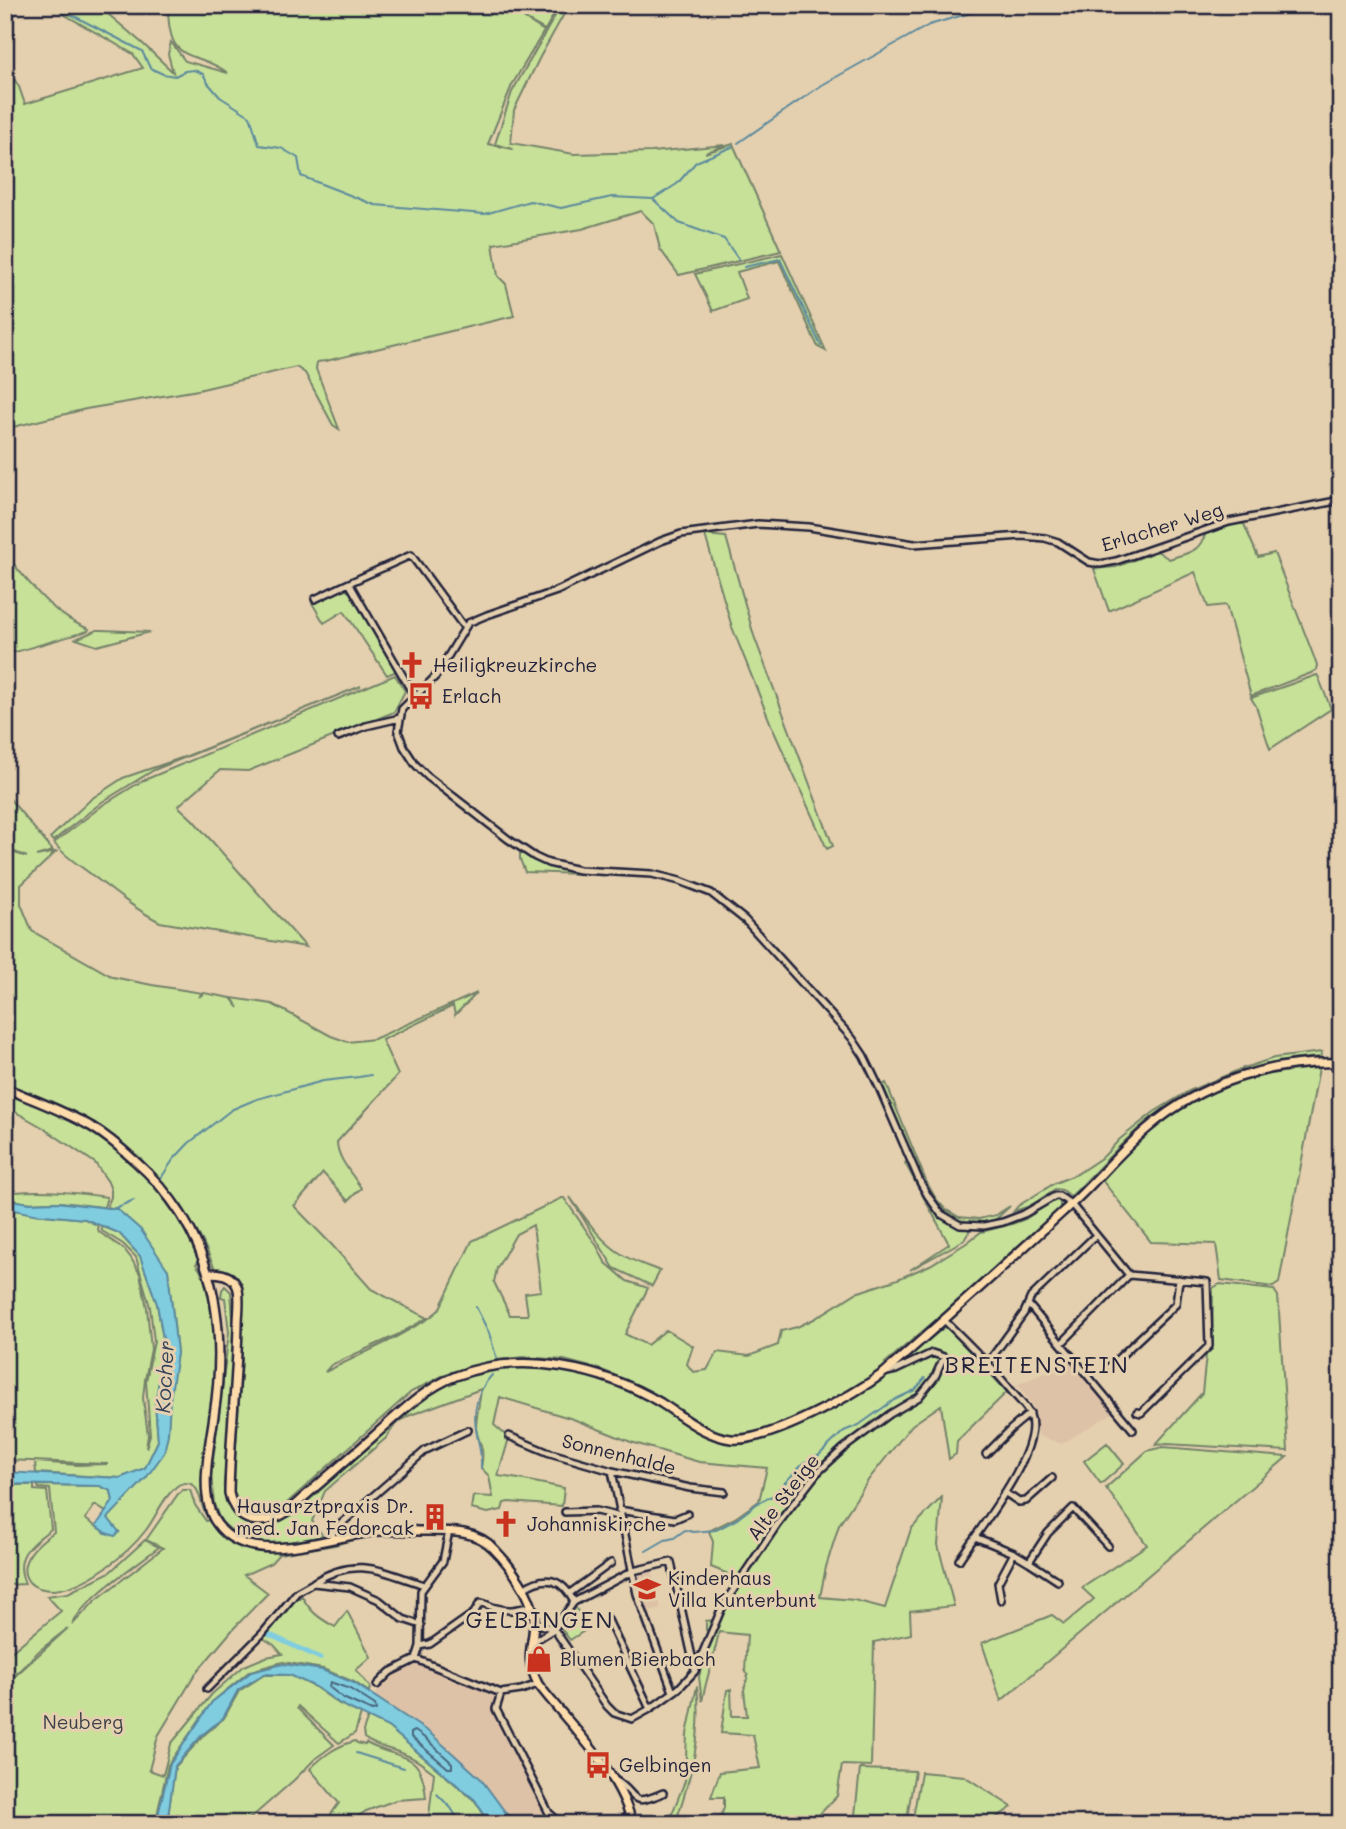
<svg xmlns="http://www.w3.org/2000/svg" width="1346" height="1829" viewBox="0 0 1346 1829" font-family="Mali,sans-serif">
<rect width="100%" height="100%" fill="#e4d0ae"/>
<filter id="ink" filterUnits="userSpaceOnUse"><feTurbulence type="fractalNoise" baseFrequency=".0143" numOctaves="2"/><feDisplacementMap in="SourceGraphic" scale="14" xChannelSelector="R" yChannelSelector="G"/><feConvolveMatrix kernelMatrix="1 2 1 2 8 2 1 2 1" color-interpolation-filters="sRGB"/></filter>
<g filter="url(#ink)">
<path fill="#dec2a7" d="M1070 1362 1114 1412 1062 1444 1039 1436 1031 1404 1018 1384Z
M652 1571 661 1609 646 1613 635 1576 637 1574Z
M414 1662 497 1696 494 1712 546 1810 557 1824H530L527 1821 522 1824H514L480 1778 431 1733 375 1696 383 1682Z"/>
<path fill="#c7e198" stroke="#74826a" stroke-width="2" fill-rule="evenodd" d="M168 5H559L545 30 520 16 544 31 512 85 488 144 513 149 495 144 512 92 560 7 561 5H569L540 57 514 110 511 143 574 154 652 152 725 145 705 153 733 144 781 251 679 275 660 249 654 224 641 211 582 229 493 244 498 276 506 284 514 316 326 361 317 362 316 369 339 429 333 425 305 373 296 367 198 390 86 409 5 429V64L19 87 25 104 143 68 133 54 62 13 101 8 142 43 173 72 168 54 171 42 185 61 228 73C192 47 168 68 168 5Z
M782 254 826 351 818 347 779 261 737 272 747 299 713 311 695 274Z
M1236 523 1244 524 1258 557 1274 553 1317 665 1316 670 1311 673 1251 696 1226 605 1208 607 1195 572 1109 611 1094 569 1116 567 1157 551 1169 559C1188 552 1198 554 1206 533Z
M705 535 726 537 754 636 833 846 827 849 772 727 732 627Z
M5 554C31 584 50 614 89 629L88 631 5 655Z
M343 589 350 592 397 671 387 675 344 611 324 623 312 603Z
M97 630H101L150 632 97 646 76 639Z
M395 675 405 691 394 712 248 771 220 770 178 806 193 820 306 947 160 922C135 909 114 892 92 875 79 865 64 856 54 843L103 805 142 781Z
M1317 675 1318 676 1331 709 1270 749 1256 706 1251 698Z
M361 686 154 770 102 802 53 841 50 838 91 799 123 778 187 756Z
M5 791 9 798 53 851 36 856 56 852 21 885V904L32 931 113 977 152 985 202 993 199 997 204 993 231 998 239 1008 232 998 272 1004 331 1036 348 1042 374 1039 477 993 455 1015 453 1006 382 1040 398 1075 337 1142C337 1158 353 1175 361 1188L348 1201 323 1173 294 1206 332 1245 371 1289 427 1318 397 1335 331 1365 325 1372 389 1341 428 1319 439 1310 472 1241 562 1198H564L597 1246 605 1262 627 1281 648 1288 625 1334 647 1345 666 1330 693 1346 687 1364 693 1372 707 1370 717 1352 749 1356 778 1345 781 1331 797 1327 814 1319 856 1293 898 1279 930 1265 965 1244 981 1232 1012 1224 1025 1219 1054 1201 1058 1200 1060 1203V1208L943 1314 885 1363 895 1367 946 1326 1007 1392 957 1441 956 1454 949 1459 941 1405 912 1425 869 1479 839 1525 826 1567 820 1597 854 1600 885 1608 911 1529 942 1497 938 1545 954 1606 910 1611 911 1634 874 1642 871 1766 842 1765 837 1796 814 1820 813 1824H718L724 1808V1797H711L720 1772 760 1768 753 1735 721 1733 727 1690 731 1689 732 1716H747L744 1690 748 1675 745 1671 747 1635 719 1632C714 1656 707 1677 702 1701L699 1677 701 1668 714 1631 706 1630V1621L715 1620 717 1606 723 1605 774 1527 738 1578 711 1567 713 1542 709 1531 735 1518 759 1501 767 1468 699 1462 631 1442 573 1419 500 1397 494 1425 509 1438 498 1476 519 1479 564 1488 562 1506 509 1502 504 1503 502 1510 488 1513 471 1509 473 1496 493 1497 489 1476 481 1468C482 1461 484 1453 481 1445 479 1439 477 1436 476 1429 476 1415 480 1402 481 1389L408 1416 395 1425 386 1438 325 1491 312 1521 323 1536 280 1544 262 1543 247 1540 234 1533 222 1522 218 1515 214 1504 211 1477 229 1332 225 1298 221 1297 222 1290 225 1286 231 1292 235 1343 227 1467C225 1474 223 1481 224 1488 226 1518 254 1534 281 1521 300 1511 326 1484 343 1470 359 1455 375 1441 391 1427 401 1417 411 1406 422 1398 482 1356 568 1359 632 1392L636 1385 602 1370 564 1360 523 1357 497 1360 448 1373 411 1392 278 1511C274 1512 267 1516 262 1516 243 1517 236 1502 233 1487L242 1360 241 1283 225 1271 215 1269 203 1242 182 1206 142 1160 123 1144 77 1115 5 1082V850L27 857 5 848ZM533 1225 541 1291 525 1293 528 1315H510L494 1282 497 1268 516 1234Z
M520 854H524L549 866 561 870 577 871 580 874 525 872 520 859Z
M1322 1052 1320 1057C1257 1061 1197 1081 1147 1121 1120 1143 1096 1172 1071 1196L1062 1190 1055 1189 1030 1206 1014 1211 1018 1206 1055 1183 1077 1174 1104 1156 1120 1139 1154 1112 1189 1091 1241 1069 1274 1058Z
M1319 1068 1279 1283 1273 1287 1221 1280 1216 1244 1151 1242 1102 1180C1120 1159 1138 1140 1159 1122 1203 1085 1263 1072 1319 1068Z
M886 1083 926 1181 936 1199 945 1209 959 1217 979 1219 996 1215 1010 1206 994 1221 975 1223 959 1220 943 1210 933 1199 914 1162 883 1085Z
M5 1091C27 1100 49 1109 70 1120 128 1151 174 1199 199 1261L196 1264C208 1280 211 1301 213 1320 215 1342 217 1364 215 1386 211 1431 192 1476 211 1520 199 1512 203 1490 191 1484 187 1482 180 1483 177 1486 163 1497 156 1517 146 1530 127 1555 86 1587 54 1590 45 1590 35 1589 29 1582 14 1563 39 1542 54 1532L50 1489 39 1488 37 1485 100 1486 111 1491 113 1501 106 1512 95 1505 85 1519 106 1533 119 1532 107 1518 146 1478 168 1434 169 1400 177 1353 168 1270 117 1209 107 1207 111 1197V1190L108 1182 95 1163 42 1127 5 1106Z
M908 1161C923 1191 932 1221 969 1228V1232L964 1240 910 1270 949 1244 905 1163Z
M5 1181 16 1192C46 1189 77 1193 107 1197L104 1207C89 1206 74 1203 59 1202 40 1201 19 1208 5 1193Z
M570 1197C586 1219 600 1241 623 1255 634 1262 648 1266 660 1271L652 1286 614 1268Z
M5 1208 34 1214 85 1219 97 1225 99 1232 124 1249 131 1258 140 1274 147 1308 151 1349 145 1380 143 1398 148 1435 146 1448 150 1435 146 1381 154 1341 150 1307 136 1257 123 1244 102 1231 101 1226 119 1233 140 1256 157 1304 165 1350 155 1403 158 1441 145 1468 120 1478 36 1473 35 1462 78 1465 108 1464 5 1460Z
M1220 1284 1274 1290 1278 1296 1288 1451 1167 1444 1155 1445 1202 1393 1206 1355 1212 1349 1213 1288Z
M1107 1443 1124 1464 1101 1484 1084 1461Z
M1163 1447 1287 1457 1001 1701 982 1643 1052 1615 1064 1624 1094 1599 1082 1588 1147 1545 1106 1488 1147 1451Z
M5 1485H34V1490L47 1491 51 1529C30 1545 13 1556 25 1584L5 1585Z
M183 1490H190L195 1505 206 1521 208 1520C237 1557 266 1553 307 1546 325 1543 343 1540 361 1537L335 1545 279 1554 271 1563 244 1575 268 1593 234 1628 196 1673 158 1736 149 1770 163 1775 171 1744 212 1694 244 1666 266 1657 282 1654 274 1645 263 1638 287 1607 302 1596C310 1612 319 1618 335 1627L347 1611 371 1657 356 1670 370 1687 369 1692 354 1682 323 1669 283 1662 250 1671 212 1702 168 1765 155 1824H5V1683L13 1678 68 1628 39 1651 12 1678 5 1666V1657L61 1611 47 1596 68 1593 110 1572 145 1540 159 1547C135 1566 83 1599 72 1625L95 1601 163 1548 146 1540 178 1494Z
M575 1607 589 1628 570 1640 560 1627Z
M264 1675H290L315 1687 339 1704 361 1714 355 1733 339 1743 298 1706 297 1708 334 1745 316 1758 294 1780 244 1824H177L178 1813 176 1824H167L175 1767 204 1735 224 1718 239 1691Z
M697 1686C703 1736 691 1777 675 1824H668L685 1781 687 1734Z
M368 1717 388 1727 475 1801 490 1824H434L429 1816 434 1773C425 1766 417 1759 406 1755 392 1749 376 1747 364 1738L363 1731Z
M355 1741 357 1743 365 1745 366 1743C402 1762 422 1748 426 1798L396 1800 366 1811 347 1824H324L339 1803 310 1769C323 1756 336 1746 355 1741Z
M860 1769 915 1771 906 1824H854Z
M921 1772 964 1776 1012 1807 987 1824H912Z"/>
<path fill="#81cde0" stroke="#5b899e" stroke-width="2" d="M5 1193 11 1200 30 1203 56 1202 117 1209 141 1230 168 1270 177 1353 170 1400 168 1434 164 1453 146 1478 108 1518 119 1532 115 1536 106 1533 96 1526 113 1501 111 1491 100 1486 5 1484V1472L120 1478 145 1468 158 1441 155 1403 165 1350 157 1304 140 1256 119 1233 85 1219 34 1214 5 1208Z
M283 1664 322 1670 354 1683 430 1733 480 1778 514 1824H490L475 1800 388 1727 340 1704 316 1687 290 1675 264 1674 238 1690 223 1718 202 1735 175 1766 167 1824H156L170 1764 212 1702 251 1672Z"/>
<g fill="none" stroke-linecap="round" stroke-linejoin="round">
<path stroke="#48667d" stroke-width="2" d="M330 1682 350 1689 375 1705 376 1710 372 1711 343 1698 329 1687Z
M415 1731 426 1739 452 1763V1768H448L411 1737V1733Z"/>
<path stroke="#5b899e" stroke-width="2" d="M65 5 66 7
M72 15 142 51 150 68 163 74 175 76 185 71 194 70 203 74 208 83 220 97 250 116 259 145 281 148 298 158 301 176 375 205 485 214 530 201 561 208 612 197 653 199 677 184 696 162 732 147
M738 143 822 85 929 25 998 5
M654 200 679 223 724 239 739 260
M744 267 780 259 821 346
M161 1178 173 1160 189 1143 231 1110 240 1106 257 1099 323 1081 359 1077 371 1075
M113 1209 134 1200
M476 1307 489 1333 497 1359
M481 1468C482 1453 479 1447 477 1434 472 1412 477 1391 492 1375
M646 1551 665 1540 674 1538 685 1530 693 1532 716 1530 737 1519 758 1503 772 1496 805 1462 818 1456 844 1431 859 1425 894 1400 915 1390 925 1378
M356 1753 404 1768
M437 1794 451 1808 461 1824"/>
<path stroke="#81cde0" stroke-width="5" d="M268 1634 320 1658"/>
<defs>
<path id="minor" d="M315 599 349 583
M415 697 349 583 411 555 464 627
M338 737 366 726 400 718
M1028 1304 1133 1430
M944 1320C968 1343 993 1368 1014 1394 1019 1400 1027 1407 1030 1415 1044 1450 978 1530 959 1560
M1062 1343 1129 1275
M987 1364 1024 1313 1031 1297 1096 1235
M1109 1367 1176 1304 1179 1279
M1137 1412 1141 1413 1209 1346 1207 1282 1129 1275 1071 1204 1059 1196H1055L1024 1214 1003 1222 984 1226 960 1225 941 1214 928 1196 920 1182 878 1085 864 1056 852 1038 745 920 711 893 680 881 652 874 579 870 548 863 535 857 508 839 427 776 415 764 404 747 398 731 402 709 436 676 468 623 487 615 557 591 661 541 681 534 758 524 809 527 914 544 1022 536 1045 538 1058 542 1089 562 1100 564 1116 561 1229 522 1341 500
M509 1436 547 1452 612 1471 690 1488 724 1492
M986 1454 1011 1429 1030 1413
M612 1471 637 1594 673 1692
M1004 1492 1019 1502 1026 1501 1052 1478
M619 1510 675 1519 687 1514
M565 1512 596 1511 621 1517
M975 1537 1014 1553 1029 1562 1048 1533 1073 1508 1108 1546
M331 1539 334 1530 426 1450 468 1430
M1029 1562 1058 1581
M314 1582C357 1556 381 1571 424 1585
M523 1589C545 1574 562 1578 574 1602
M570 1593 611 1563
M1001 1600 998 1583 1014 1553
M607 1618 650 1709
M534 1623 554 1629 607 1706 614 1713 632 1719 650 1709 679 1688 695 1671 721 1610 730 1595 777 1525 817 1473 844 1448 890 1414 919 1397 935 1377 944 1357 932 1353 896 1370 887 1372
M531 1643 554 1629 574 1602 633 1571 671 1562 695 1670
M420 1646 430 1644 474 1613 480 1603C486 1603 490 1607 496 1608 509 1612 520 1609 532 1606
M416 1659 501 1693 521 1690 538 1684
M377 1685 390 1672 416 1659 420 1646 421 1591 443 1561 449 1531
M207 1689 263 1633 297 1592 313 1583 350 1587 379 1600 403 1619 421 1625
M501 1693 496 1709 549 1813 562 1824
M613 1779C640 1793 626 1809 663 1793"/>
<path id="major" d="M5 1088C34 1100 65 1111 92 1127 107 1136 121 1148 134 1160 211 1227 229 1318 214 1415 210 1446 197 1497 217 1524 249 1569 327 1537 372 1532 391 1529 411 1531 430 1531 453 1531 478 1531 494 1549 510 1565 535 1599 534 1622 533 1649 524 1656 538 1684 569 1725 621 1772 632 1824
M209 1273C220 1273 231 1274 237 1286 241 1296 238 1312 238 1324 237 1380 230 1436 229 1493 236 1525 263 1527 287 1512 316 1486 346 1461 375 1435 400 1413 425 1388 456 1376 521 1350 603 1368 661 1403 683 1417 705 1436 731 1439 768 1443 855 1394 885 1372 947 1318 1008 1262 1068 1207 1096 1182 1119 1152 1148 1128 1200 1083 1272 1060 1341 1063"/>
</defs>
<use href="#minor" stroke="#22223b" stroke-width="10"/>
<use href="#major" stroke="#22223b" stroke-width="12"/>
<use href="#minor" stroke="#e4d0ae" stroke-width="5"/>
<use href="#major" stroke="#fddcac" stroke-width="7"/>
</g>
</g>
<defs>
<symbol id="church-bare" viewBox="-9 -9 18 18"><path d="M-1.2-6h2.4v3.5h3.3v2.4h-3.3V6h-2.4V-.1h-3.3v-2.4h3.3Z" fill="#c8321e" stroke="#e4d0ae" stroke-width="2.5" paint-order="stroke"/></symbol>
<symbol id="bus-bare" viewBox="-9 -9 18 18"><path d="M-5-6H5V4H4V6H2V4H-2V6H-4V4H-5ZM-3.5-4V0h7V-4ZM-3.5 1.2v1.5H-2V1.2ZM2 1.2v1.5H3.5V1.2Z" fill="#c8321e" stroke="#e4d0ae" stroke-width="2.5" paint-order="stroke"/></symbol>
<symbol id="building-bare" viewBox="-9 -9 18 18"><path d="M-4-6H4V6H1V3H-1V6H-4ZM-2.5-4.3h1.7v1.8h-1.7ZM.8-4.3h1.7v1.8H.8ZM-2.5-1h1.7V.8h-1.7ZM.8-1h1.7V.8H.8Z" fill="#c8321e" stroke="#e4d0ae" stroke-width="2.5" paint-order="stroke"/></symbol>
<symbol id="school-bare" viewBox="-9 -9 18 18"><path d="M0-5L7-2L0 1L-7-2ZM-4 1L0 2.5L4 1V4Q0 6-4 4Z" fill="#c8321e" stroke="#e4d0ae" stroke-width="2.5" paint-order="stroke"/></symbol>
<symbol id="shop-bare" viewBox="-9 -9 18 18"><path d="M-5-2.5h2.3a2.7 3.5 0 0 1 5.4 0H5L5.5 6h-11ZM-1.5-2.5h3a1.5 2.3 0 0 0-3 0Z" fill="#c8321e" stroke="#e4d0ae" stroke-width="2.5" paint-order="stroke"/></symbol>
</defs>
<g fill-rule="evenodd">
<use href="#church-bare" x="393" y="646" width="38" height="38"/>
<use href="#bus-bare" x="402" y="677" width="38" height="38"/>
<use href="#building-bare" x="416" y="1498" width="38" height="38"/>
<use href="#church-bare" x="487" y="1505" width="38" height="38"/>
<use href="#school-bare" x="628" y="1570" width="38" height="38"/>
<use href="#shop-bare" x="520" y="1640" width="38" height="38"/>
<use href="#bus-bare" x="579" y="1746" width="38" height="38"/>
</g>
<g text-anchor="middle" stroke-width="6" stroke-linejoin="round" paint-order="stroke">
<g font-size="19" fill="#22223b" stroke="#e4d0ae">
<text transform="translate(1162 527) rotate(-17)" y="7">Erlacher Weg</text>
<text transform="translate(619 1454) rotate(14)" y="7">Sonnenhalde</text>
<text transform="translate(783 1497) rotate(-52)" y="7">Alte Steige</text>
</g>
<g font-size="19" fill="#22223b" stroke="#e4d0ae" text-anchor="start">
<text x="433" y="672">Heiligkreuzkirche</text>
<text x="442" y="703">Erlach</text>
<text x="414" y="1513" text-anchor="end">Hausarztpraxis Dr.<tspan x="414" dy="22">med. Jan Fedorcak</tspan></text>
<text x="527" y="1531">Johanniskirche</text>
<text x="668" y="1585">Kinderhaus<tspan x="668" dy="22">Villa Kunterbunt</tspan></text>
<text x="560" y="1666">Blumen Bierbach</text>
<text x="619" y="1772">Gelbingen</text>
</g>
<g font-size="19" fill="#3b3f49" stroke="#e4d0ae">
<text x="83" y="1729">Neuberg</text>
</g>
<g font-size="21" font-style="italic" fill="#35445c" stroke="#e4d0ae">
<text transform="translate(165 1377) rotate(-87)" y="7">Kocher</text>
</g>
<g font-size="23" letter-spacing="2" fill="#22223b" stroke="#e4d0ae">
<text x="1037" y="1373">BREITENSTEIN</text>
<text x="540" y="1628">GELBINGEN</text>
</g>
</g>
<rect width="1346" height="1829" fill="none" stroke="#e4d0ae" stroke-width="28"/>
<rect x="14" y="14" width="1318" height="1801" fill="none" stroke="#22223b" stroke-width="2.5" filter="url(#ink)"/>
</svg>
